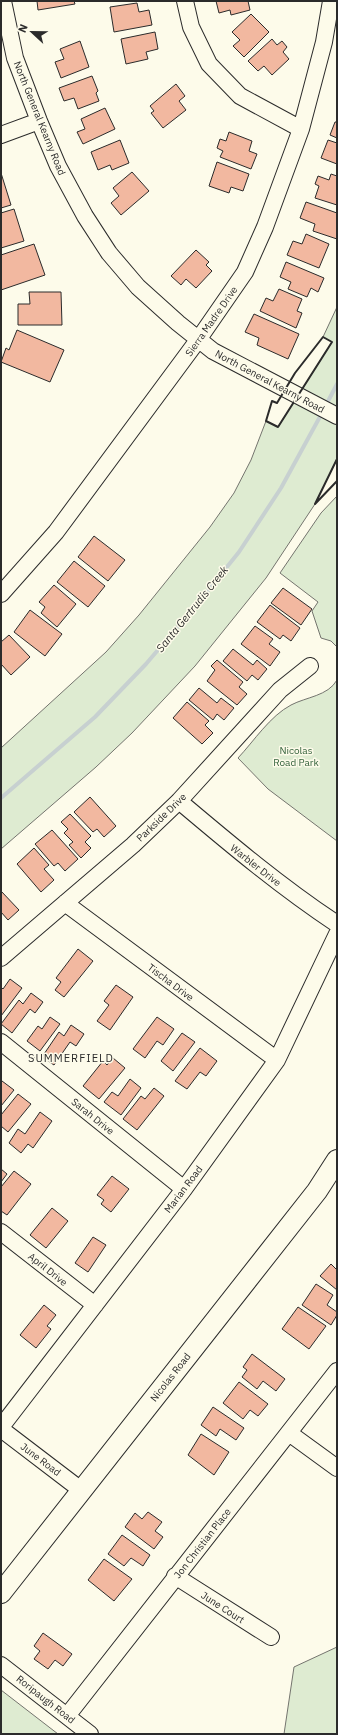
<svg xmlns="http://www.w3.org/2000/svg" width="338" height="1735" viewBox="0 0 338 1735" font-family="'IBM Plex Sans',sans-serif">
<rect width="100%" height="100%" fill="#fdfbea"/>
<path fill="#deebd1" stroke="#74746e" d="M337 307V459L315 504 266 578 195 666 132 733 96 767 1 849V748L106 652 139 615 210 527 234 493 251 460 266 421 278 427 332 342 323 337Z
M337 496V647L331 641 321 638 312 611 318 602 280 573 321 513Z
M337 680V841L268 789 238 758C254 741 270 716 291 705 306 697 328 696 337 680Z
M337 1647V1734H284L294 1667Z
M1 1690 58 1734H1Z"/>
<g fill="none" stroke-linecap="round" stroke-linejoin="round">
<path stroke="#c7d0d0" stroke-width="4" d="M325 407 337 384
M1 798 95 717 146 664 197 604 239 552 281 488 322 413"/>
</g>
<path fill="#f2b8a0" stroke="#2b2b2b" d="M37 1H74L75 4 38 10Z
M216 1H248L250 10 231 15 230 10 219 13Z
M137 3 139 12 149 10 152 25 114 32 110 7Z
M251 14 269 32 244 57 233 46 240 40 232 32Z
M155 32 158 49 146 52 148 59 126 64 121 39Z
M272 39 277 45 282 41 287 47 283 52 289 59 272 75 264 66 258 71 248 61Z
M80 41 89 67 61 78 55 62 64 59 60 49Z
M92 76 98 91 96 93 99 101 78 109 74 98 64 101 59 88Z
M176 84 185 96 179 101 186 110 163 128 151 113 154 111 150 106Z
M105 108 115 129 83 144 77 132 85 129 81 119Z
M335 122H337V138L330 135Z
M229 132 252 141 249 151 257 154 251 169 220 157 223 151 217 148 220 139 226 141Z
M120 140 129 163 112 170 110 165 98 170 91 152Z
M328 140 337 143V164L321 158Z
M217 162 249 174 243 191 231 187 229 193 209 186Z
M132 172 149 191 121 215 111 203 119 196 113 188Z
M1 173 11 205 1 208Z
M331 174 337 176V205L315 198 319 186 315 184 318 176 329 180Z
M306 202 337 213V239L313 231 315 224 300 218Z
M14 209 24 241 1 248V213Z
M306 234 329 244 319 268 287 255 293 241 302 244Z
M34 244 45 275 1 290V255Z
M196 250 209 262 206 265 212 271 196 288 186 279 181 285 171 276Z
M286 262 324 278 318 292 311 288 307 297 288 289 291 282 280 277Z
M279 289 302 299 297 311 302 313 296 328 260 311 266 298 273 301Z
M29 292H61L62 325H18V304H30Z
M254 314 299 334 288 359 257 345 259 338 245 332Z
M17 330 64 350 50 382 1 362 6 348 9 350Z
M94 536 125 560 108 581 78 557Z
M74 561 105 586 88 607 57 582Z
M54 585 76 604 57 627 41 613 45 607 39 602Z
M283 588 312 609 301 625 271 603Z
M270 605 300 628 291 641 283 635 280 639 257 622Z
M30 610 62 634 45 656 14 632Z
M255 626 273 639 269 644 280 652 270 666 241 644Z
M9 635 30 657 11 675 1 664V642Z
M233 649 253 665 257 660 267 669 258 680 252 675 247 681 223 661Z
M217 660 243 682 239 687 247 694 237 705 207 681 215 670 211 666Z
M199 688 217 703 221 698 234 708 224 720 217 714 213 720 189 700Z
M187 702 209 721 205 725 213 733 202 744 173 718Z
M90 797 116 826 104 837 97 829 93 832 74 812Z
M70 814 91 836 85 842 91 848 81 858 69 845 73 842 64 833 68 829 61 822Z
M52 830 78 859 65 871 58 863 54 866 35 844Z
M34 848 49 865 44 869 54 880 41 892 17 864Z
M1 891 19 910 8 920 1 912Z
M78 949 93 961 64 997 55 990 61 982 56 978Z
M10 979 22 988 1 1016V987L3 989Z
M116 985 133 997 110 1030 97 1021 109 1005 104 1001Z
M31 993 43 1002 35 1013 30 1009 12 1033 1 1024 19 1000 23 1004Z
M50 1017 60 1024 40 1051 27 1041 38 1026 42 1029Z
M157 1017 174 1029 163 1045 157 1041 145 1058 133 1049Z
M71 1025 84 1034 76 1046 70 1042 54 1065 42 1057 59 1032 64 1036Z
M182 1033 195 1042 173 1071 161 1061Z
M200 1048 217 1061 206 1076 200 1072 187 1089 175 1081Z
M113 1058 125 1068 99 1099 83 1086 103 1061 107 1065Z
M130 1079 141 1088 121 1115 104 1102 112 1092 118 1096Z
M2 1081 14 1090 1 1106V1082Z
M154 1088 164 1096 137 1130 123 1119 141 1096 145 1099Z
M18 1094 31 1104 8 1132 1 1126V1115Z
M40 1112 52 1121 33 1148 28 1144 21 1153 9 1143 18 1129 25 1134Z
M1 1169 7 1174 1 1182Z
M14 1171 31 1184 7 1215 1 1211V1187Z
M112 1176 129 1189 111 1212 101 1204 104 1200 97 1195Z
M52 1208 68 1221 46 1248 30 1235Z
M93 1237 106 1245 88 1272 75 1263Z
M331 1264 337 1270V1290L320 1276Z
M316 1284 333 1295 327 1305 337 1312V1315L331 1325 302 1305Z
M44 1305 56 1315 47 1326 51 1329 36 1348 20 1335Z
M298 1307 326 1326 309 1349 282 1329Z
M252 1354 285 1379 276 1391 263 1381 257 1389 242 1377 247 1370 243 1367Z
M239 1382 268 1404 258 1416 250 1410 243 1419 223 1403Z
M213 1407 244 1428 236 1440 220 1429 216 1436 201 1425Z
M201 1434 229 1452 214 1475 188 1455Z
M148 1512 162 1522 155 1531 163 1537 154 1549 125 1527 135 1513 142 1519Z
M122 1535 150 1555 143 1566 131 1558 124 1566 108 1554Z
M104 1559 132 1579 114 1601 88 1580Z
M43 1633 72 1654 63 1666 55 1660 48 1669 34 1659 40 1651 34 1646Z"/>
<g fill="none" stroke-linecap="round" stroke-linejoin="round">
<defs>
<path id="minor" d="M3 1 15 58 39 121 58 166 85 216 109 253 138 287 178 323 213 351 337 416
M185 1 191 27 209 64 240 96 301 129
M1 135 39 121
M1 594 56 532 198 340 245 272 265 227 301 129 324 42 331 1
M179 801C230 844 281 887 337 924
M65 903 277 1060
M1 958 133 845 179 801 280 690 310 666
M1 1042 184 1189
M1 1232 95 1305
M1 1427 184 1189 277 1060 337 934
M1 1429 81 1490
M289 1433 337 1468
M175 1576 271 1637
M1 1665 90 1734
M67 1716 337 1371"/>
<path id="major" d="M1 1593 317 1191 337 1160"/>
</defs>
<use href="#minor" stroke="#2b2b2b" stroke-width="18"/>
<use href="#major" stroke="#2b2b2b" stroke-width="22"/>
<use href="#minor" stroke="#fdfbea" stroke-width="16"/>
<use href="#major" stroke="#fdfbea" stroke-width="20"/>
<path stroke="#2b2b2b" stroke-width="2" d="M323 337 332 342 278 427 266 421 272 401 277 403 295 373Z
M337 459 315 504 337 481"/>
</g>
<g text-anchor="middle" stroke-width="3" stroke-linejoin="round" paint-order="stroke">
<g font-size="10" fill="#2b2b2b" stroke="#fdfbea">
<text transform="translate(40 118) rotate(68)" y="4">North General Kearny Road</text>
<text transform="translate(211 321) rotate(-55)" y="4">Sierra Madre Drive</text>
<text transform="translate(270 381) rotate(28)" y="4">North General Kearny Road</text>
<text transform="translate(161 817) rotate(-44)" y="4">Parkside Drive</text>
<text transform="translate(256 865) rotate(38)" y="4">Warbler Drive</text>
<text transform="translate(171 982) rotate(37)" y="4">Tischa Drive</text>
<text transform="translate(93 1116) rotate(39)" y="4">Sarah Drive</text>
<text transform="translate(183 1189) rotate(-53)" y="4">Marian Road</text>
<text transform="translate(48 1269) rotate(38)" y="4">April Drive</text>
<text transform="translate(170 1377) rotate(-52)" y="4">Nicolas Road</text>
<text transform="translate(41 1459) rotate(37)" y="4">June Road</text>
<text transform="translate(202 1543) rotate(-52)" y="4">Jon Christian Place</text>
<text transform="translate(223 1607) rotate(33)" y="4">June Court</text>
<text transform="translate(46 1699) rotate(38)" y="4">Roripaugh Road</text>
</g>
<g font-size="10" fill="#34623c" stroke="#fdfbea">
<text x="296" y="754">Nicolas<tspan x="296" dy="12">Road Park</tspan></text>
</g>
<g font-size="11" font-style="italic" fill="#2b2b2b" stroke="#fdfbea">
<text transform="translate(192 609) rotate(-51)" y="4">Santa Gertrudis Creek</text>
</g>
<g font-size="11" letter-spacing="1" fill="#2b2b2b" stroke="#fdfbea">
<text x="71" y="1062">SUMMERFIELD</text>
</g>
</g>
<rect width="338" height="1735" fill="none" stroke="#2b2b2b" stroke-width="4"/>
<g transform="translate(32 32) rotate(292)" stroke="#fdfbea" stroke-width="3" paint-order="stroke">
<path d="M0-3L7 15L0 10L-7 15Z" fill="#2b2b2b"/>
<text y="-6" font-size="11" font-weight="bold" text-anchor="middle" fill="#2b2b2b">N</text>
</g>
</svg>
